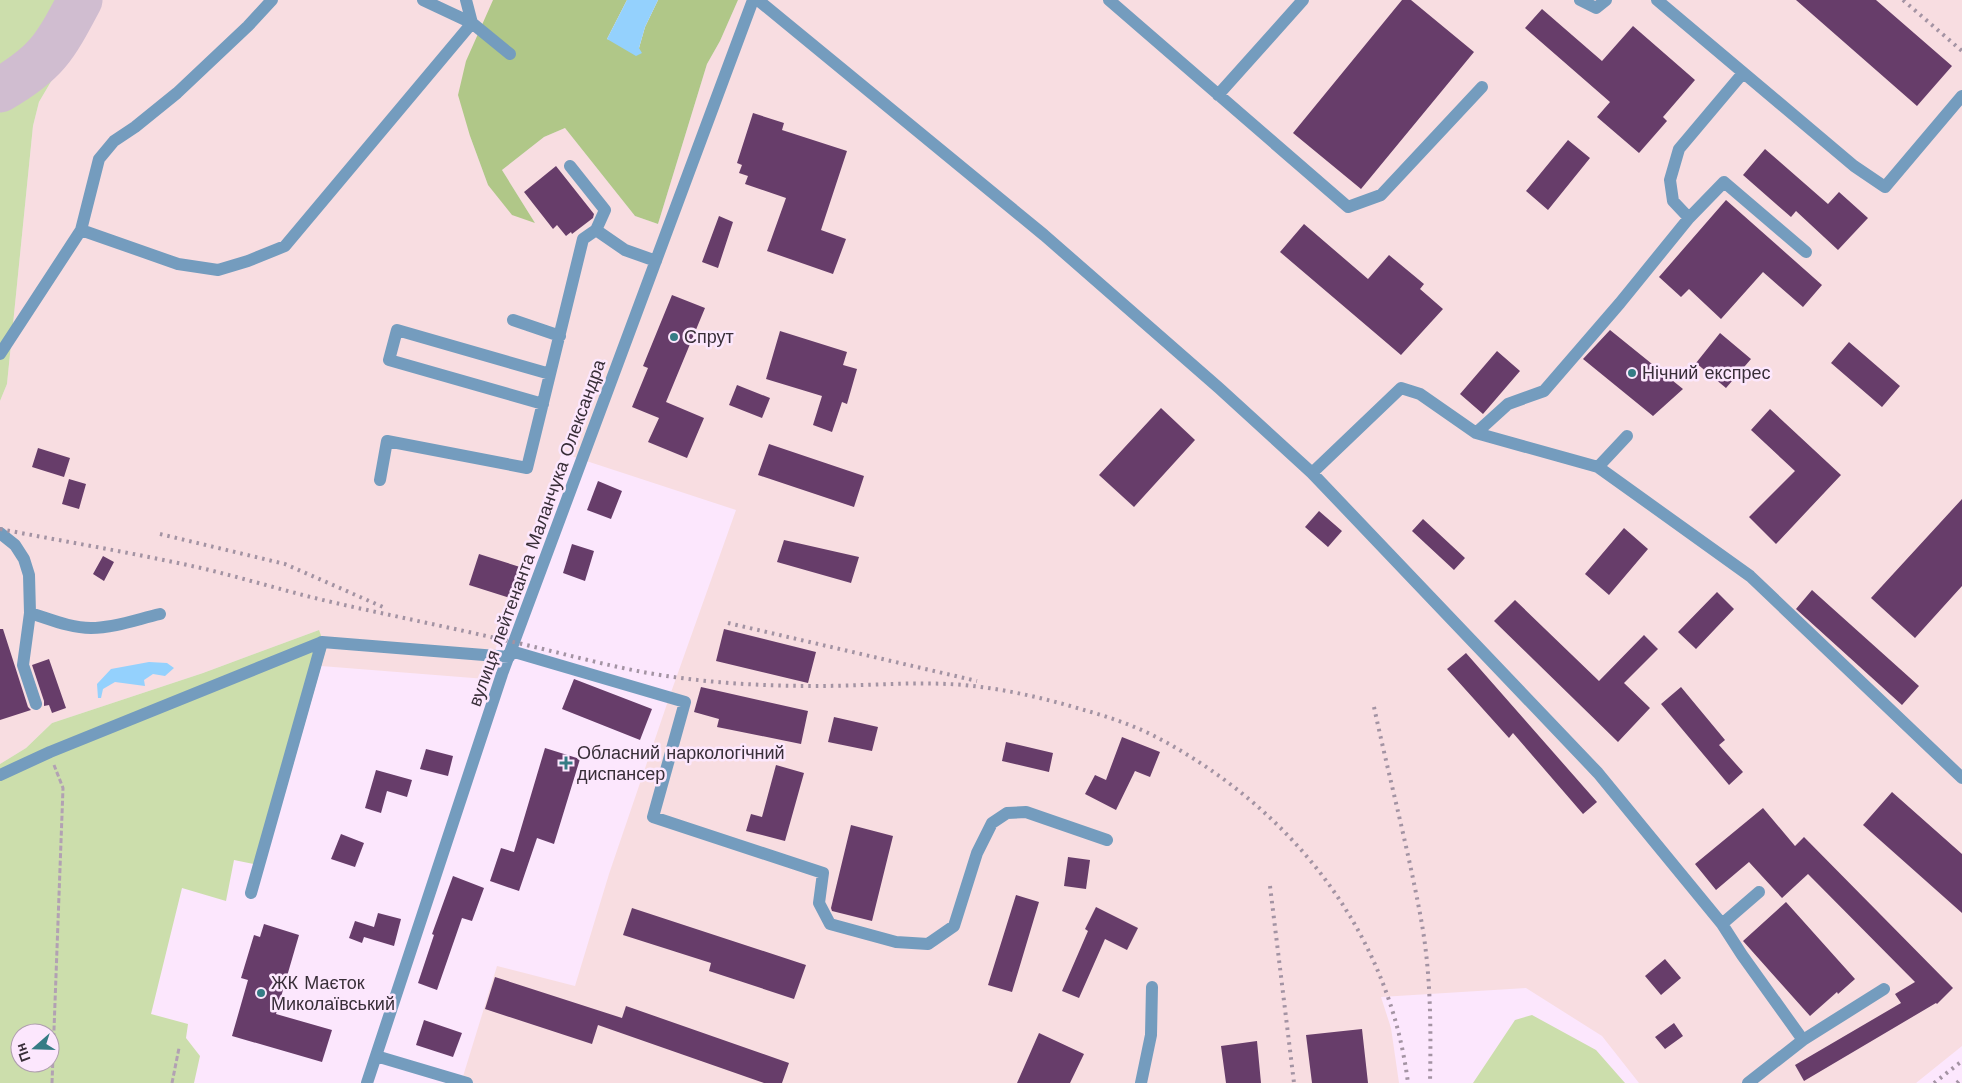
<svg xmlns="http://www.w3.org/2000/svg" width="1962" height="1083" viewBox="0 0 1962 1083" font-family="'Work Sans',sans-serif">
<rect width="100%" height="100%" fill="#fce7fd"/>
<path fill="#f8dde1" d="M95 0H493L470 136 488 185 535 223 502 170 544 137 565 128 635 216 658 224 707 64 720 41 738 0H1962V1046L1916 1083H1639L1602 1036 1526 988 1381 997 1391 1028 1399 1083H461L497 966 575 986 609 874 669 698 736 510 562 453 541 508 486 679 321 666 319 630 203 673 52 723 26 748 0 764V401L7 384 33 126 39 102 59 68Z"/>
<path fill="#ccdeac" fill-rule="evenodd" d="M0 0H95L59 68 39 102 33 126 7 384 0 401Z
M319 630 326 649 264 866 234 860 226 901 182 888 151 1014 188 1024 186 1038 200 1056 194 1083H0V764L26 748 52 723 203 673ZM20 1033H50V1063H20Z
M1532 1015 1596 1050 1625 1083H1473L1515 1020Z"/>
<path fill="#b0c788" d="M493 0H627L607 39 639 48 645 27 658 0H738L720 41 707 64 658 224 635 216 565 128 544 137 502 170 535 223 512 215 488 185 470 136 458 95 466 61Z"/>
<path fill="#94d1fd" d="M627 0H658L645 27 639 48 642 53 636 56 607 39Z
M149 662 167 663 174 668 165 676 153 674 144 680 145 686 115 682 103 689 101 698H98L97 684 111 669Z"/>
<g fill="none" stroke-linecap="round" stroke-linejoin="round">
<path stroke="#d0bdd0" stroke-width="45" d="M0 90C47 63 55 47 80 0"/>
</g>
<path fill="#673d6a" d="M1402 0H1411L1474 52 1361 189 1293 133Z
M1796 0H1876L1952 66 1917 106Z
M1542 9 1602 61 1633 26 1695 80 1663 117 1667 121 1639 153 1597 117 1610 102 1525 28Z
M753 113 784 123 782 130 847 151 821 230 846 239 833 274 767 251 786 198 745 184 748 176 739 173 742 165 737 163Z
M1568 140 1590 158 1548 210 1526 191Z
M1765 149 1828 204 1839 192 1868 218 1838 250 1796 211 1791 217 1743 175Z
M556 166 594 214 593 218 572 234 571 232 566 236 557 225 553 229 524 192Z
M1726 200 1822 285 1803 307 1763 272 1721 319 1689 289 1681 297 1659 277Z
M719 216 733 222 718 268 702 262Z
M1304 224 1368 279 1389 255 1424 284 1420 289 1443 309 1401 355 1280 252Z
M672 295 705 308 666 402 704 418 687 458 648 442 659 418 632 407 648 368 643 366Z
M1610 330 1683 389 1653 416 1583 359Z
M780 331 847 352 843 365 857 369 847 404 842 402 832 432 813 425 822 396 766 379Z
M1720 333 1751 359 1726 388 1696 363Z
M1849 342 1900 386 1882 407 1831 363Z
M1497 351 1520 371 1483 414 1460 394Z
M737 385 770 398 762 418 729 405Z
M1161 408 1195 440 1134 507 1099 475Z
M1770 409 1841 475 1776 544 1749 517 1795 471 1751 430Z
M769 444 864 476 854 507 758 475Z
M38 448 70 458 64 477 32 467Z
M69 479 86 484 79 509 62 504Z
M598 481 622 491 611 519 587 510Z
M1962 499V586L1915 638 1871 598Z
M1319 511 1342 531 1328 547 1305 527Z
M1423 519 1465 558 1454 570 1412 531Z
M1624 528 1648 549 1609 595 1585 574Z
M784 540 859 557 851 583 777 562Z
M572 544 594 551 585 581 563 573Z
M479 554 520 567 510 598 469 585Z
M103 556 114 562 104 581 93 574Z
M1812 590 1919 686 1902 705 1796 609Z
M1717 592 1734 609 1696 649 1678 632Z
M1515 600 1599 681 1644 635 1658 649 1624 683 1650 708 1618 742 1494 621Z
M0 629H3L28 707 31 710 0 720Z
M724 629 816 652 808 683 716 661Z
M1466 653 1597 802 1583 814 1513 733 1509 738 1447 669Z
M49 659 66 708 52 713 49 705 44 706V701L32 665Z
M574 679 652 709 640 740 562 709Z
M701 687 808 711 801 744 717 727 719 719 694 712Z
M1681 687 1725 740 1719 745 1743 772 1729 785 1661 704Z
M834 717 878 727 872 751 828 742Z
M1122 737 1160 752 1150 777 1135 771 1116 810 1085 794 1095 775 1106 780Z
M1006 742 1053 753 1049 772 1002 761Z
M545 748 580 759 554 844 537 838 519 891 490 881 501 848 514 852Z
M426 749 453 756 448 776 420 769Z
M776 765 804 773 785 841 746 831 751 814 762 817Z
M376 770 412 780 407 797 387 791 381 813 365 808Z
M1892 792 1962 854V913L1863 825Z
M1763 808 1795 846 1804 837 1953 988 1937 1004 1936 1003 1804 1081 1795 1065 1901 1003 1895 994 1915 982 1808 874 1782 898 1749 862 1716 890 1695 864Z
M851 825 893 836 872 921 832 911 831 908Z
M341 834 364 843 355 867 331 859Z
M1068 857 1090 860 1086 889 1064 886Z
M453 876 484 888 472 921 462 918 437 990 418 983 434 935 432 934Z
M1016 895 1039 902 1012 992 988 985Z
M1786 902 1855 979 1838 994 1837 992 1810 1016 1743 941Z
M1096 907 1138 928 1127 950 1105 939 1079 998 1062 991 1088 931 1085 929Z
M632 908 806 965 794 999 709 971 711 963 623 935Z
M378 913 401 919 394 946 364 937 362 943 349 938 355 921 374 927Z
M264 924 299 935 276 1014 332 1030 322 1062 232 1036 248 980 241 978 254 935 260 937Z
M1665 959 1681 978 1661 995 1645 976Z
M495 977 622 1018 626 1006 789 1063 782 1083H764L598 1025 592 1044 485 1009Z
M424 1020 462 1033 453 1057 416 1045Z
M1674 1023 1683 1036 1665 1049 1655 1037Z
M1362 1029 1368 1083H1312L1306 1035Z
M1039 1033 1084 1054 1070 1083H1017Z
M1257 1041 1261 1083H1226L1221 1046Z"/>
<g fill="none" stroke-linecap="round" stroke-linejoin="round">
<path stroke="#b2a1b3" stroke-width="3" stroke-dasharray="5 2.5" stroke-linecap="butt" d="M52 1083 63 788 54 765
M172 1083 179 1048"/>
<path stroke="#749cbe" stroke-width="12" d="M423 0 472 23 510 54
M758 0 1044 235 1219 388 1312 473 1598 773 1722 924
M1109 0 1348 207 1381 195 1482 87
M1580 0 1596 8 1606 0
M1657 0 1854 166 1885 187 1962 96
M1218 95 1303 0
M1689 218 1724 182 1806 252
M81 230 178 264 218 270 248 261 285 246 472 23 466 0
M596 230 625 250 656 261
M513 320 560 336
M0 354 81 230 99 159 114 141 135 127 177 93 248 26 272 0
M543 404 389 360 397 330 550 374
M1476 433 1508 404 1544 391 1620 303 1689 218 1673 201 1670 180 1679 149 1743 73
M1598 467 1627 436
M1312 473 1401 388 1420 394 1476 433 1598 467 1750 576 1962 778
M380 480 387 441 527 468 583 239 596 230 605 210 570 166
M0 533 15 545 24 559 29 575 30 613 23 665 36 704
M30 613C50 619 70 628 91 628 114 628 138 619 160 614
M511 651 685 702 653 817 823 873 819 903 830 924 896 942 928 944 954 926 977 853 992 823 1007 813 1026 812 1107 840
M0 775 50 752 322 642
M1759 892 1722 924 1742 955 1803 1040 1884 989
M251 893 322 642 509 657
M376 1056 467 1083
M367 1083 502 674 753 0
M1141 1083 1151 1035 1152 987
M1748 1083 1803 1040"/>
<path stroke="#a393a3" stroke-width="4" stroke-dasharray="2.5 5" stroke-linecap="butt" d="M1903 0 1962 51
M0 529C67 542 134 553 201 568 243 578 285 591 327 601 383 614 439 625 495 638 548 649 601 665 654 674 708 683 762 686 817 686 866 686 915 681 964 685 1005 689 1044 698 1084 710 1109 717 1136 726 1160 739 1292 810 1389 932 1408 1083
M160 534 285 564 383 607
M728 623 977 681
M1374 707C1389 777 1408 848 1421 919 1431 973 1431 1028 1430 1083
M1270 886 1294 1083
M1934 1083 1962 1061
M1957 1083 1962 1078"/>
</g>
<g fill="#357c85" stroke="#fce7fd" stroke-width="2">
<circle cx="674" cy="337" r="5"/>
<circle cx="1632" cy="373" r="5"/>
<path d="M563.5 755.5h5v5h5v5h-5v5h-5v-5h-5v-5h5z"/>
<circle cx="261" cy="993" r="5"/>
</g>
<g text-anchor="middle" stroke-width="5" stroke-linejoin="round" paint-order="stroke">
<g font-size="18" fill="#382e38" stroke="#fce7fd" text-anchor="start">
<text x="684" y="343">Спрут</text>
<text x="1642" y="379">Нічний експрес</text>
<text x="577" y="759">Обласний наркологічний<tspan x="577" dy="21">диспансер</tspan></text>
<text x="271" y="989">ЖК Маєток<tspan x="271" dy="21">Миколаївський</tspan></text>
</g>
<g font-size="18" fill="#382e38" stroke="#fce7fd">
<text transform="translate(537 533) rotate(-70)" y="6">вулиця лейтенанта Маланчука Олександра</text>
</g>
</g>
<g transform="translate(35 1048) rotate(250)"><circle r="24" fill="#fce7fd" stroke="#ae9dae"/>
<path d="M0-4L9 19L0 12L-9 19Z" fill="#357c85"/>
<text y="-8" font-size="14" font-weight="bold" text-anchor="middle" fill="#382e38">Пн</text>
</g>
</svg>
